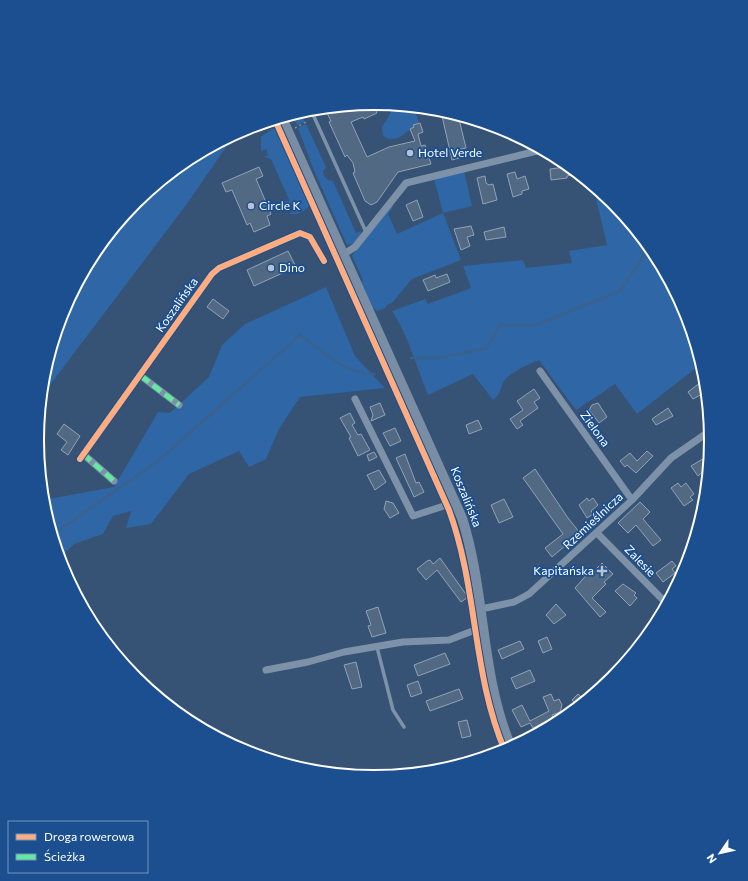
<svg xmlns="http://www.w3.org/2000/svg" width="748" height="881" viewBox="0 0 748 881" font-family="Commissioner,sans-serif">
<rect width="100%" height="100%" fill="#365274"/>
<path fill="#2f66a5" d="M391 105 414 107 419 123 413 125 414 127C403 132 399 145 383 136L382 127 393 109Z
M301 112 305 122 297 125 294 119H292L290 116Z
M306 124 326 167 323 171 324 176 328 180 333 181 356 233 361 231 360 236 353 244 347 245 313 168 298 128Z
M272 129H278L311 203C307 210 296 217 289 213L294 210 291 203 285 205 283 200 290 202 271 159 264 157 268 155 266 149 261 151V137Z
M235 134 189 201 41 397C51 304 109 213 187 160 202 150 219 143 235 134Z
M464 171 472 206 443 213 461 260 412 279 392 303 387 305 385 308 377 311 373 308 361 282 363 280 352 256 354 253 391 205 393 207 388 214 397 234 443 213 434 179Z
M593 186C633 219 665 264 685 312 692 328 696 347 701 364L637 414 615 384 576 410 539 360C529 364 509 373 504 381 499 390 502 393 493 400L473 374 428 395C416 366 409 337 392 311L425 299 428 304 471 288 463 266 523 260 526 268 572 263 569 251 607 245Z
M326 287 355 356 385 388 300 397 279 429 266 459 249 467 239 451 189 474 151 524 126 528 131 511 113 516 103 534 74 544 59 559 43 500 114 487 158 412 170 413 209 377 222 345 245 324Z
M380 351H382L448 497 447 500Z"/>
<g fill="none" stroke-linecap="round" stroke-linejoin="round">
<path stroke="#3b618d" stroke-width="2.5" d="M411 358H439L487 348 500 325H536L620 291 643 257V240
M52 535 158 461 300 335C321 350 347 375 374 374"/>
</g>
<path fill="#526984" stroke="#92a2b6" d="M373 104 377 113 364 119 363 117 351 122 367 157 389 147 415 141 410 129 414 127 413 125 420 123 423 132 418 134 421 146 425 145 431 164 398 172 377 202 371 205 365 201 353 173 355 172 353 163 347 155 345 157 329 122 331 121 327 113 341 107Z
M452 114 458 115 466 148 457 150 459 158 452 160 442 116Z
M259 167 263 176 256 179 271 214 267 216 270 225 254 232 250 223 247 225 232 190 226 192 222 183Z
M566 167 571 168 572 175 567 176V178L551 180 550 169Z
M515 172 517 179 525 176 529 189 522 191V194L513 197 507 174Z
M485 176 486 183 489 185 493 184 497 200 483 204 477 178Z
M417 200 423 217 413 221 406 205Z
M471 226 474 235 467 237 470 246 461 250 454 229Z
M504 227 506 237 486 240 484 232Z
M288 251 296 267 254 286 247 270Z
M447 274 450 282 428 291 423 280 435 275 436 278Z
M213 299 229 311 223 319 207 307Z
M701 382 705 383 706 392 693 399 688 392Z
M534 389 540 398 534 402 538 408 520 421 523 425 517 429 510 419 523 410 517 401Z
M380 403 385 415 371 421 373 415 370 407Z
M598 403 607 417 599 423 589 410 592 405Z
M668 408 673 416 656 425 652 419Z
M350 413 355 423 352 425 358 435 361 434 370 450 358 456 349 438 351 437 340 418Z
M478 420 482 429 469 434 466 425Z
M64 424 80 436 68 455 61 450 67 442 57 434Z
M395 428 401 441 390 446 383 433Z
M647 451 653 456 636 473 627 465 625 467 620 461 630 453 637 461Z
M374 452 377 457 369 461 367 455Z
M405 454 416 483 419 482 424 492 414 497 396 458Z
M706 457 709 461 708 467 698 476 691 466Z
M535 469 568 518 580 533 552 557 545 548 563 534 523 478Z
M379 470 386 482 375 490 367 475Z
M678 483 681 487 686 483 694 494 690 497 693 500 684 506 671 488Z
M587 498 589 501 593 498 598 505 591 511 593 514 587 518 579 505Z
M504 499 513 517 499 523 491 505Z
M386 501 393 503 399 513 390 518 384 509Z
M640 502 650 512 643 519 661 540 653 546 636 525 628 533 618 523Z
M440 558 468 597 461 602 437 570 426 580 417 569 427 561 430 560 433 564Z
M672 561 676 566 672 569 675 573 663 582 656 573Z
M602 563 613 574 604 582 606 584 592 598 606 612 600 617 575 588 591 570 593 572Z
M623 584 636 593 634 595 637 598 630 606 615 591Z
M556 604 566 615 554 624 546 615Z
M378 607 386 633 372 637 368 626 371 625 366 611Z
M547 637 552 649 543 653 538 641Z
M520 641 524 649 502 659 498 650Z
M445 653 450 664 418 676 414 665Z
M356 662 362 687 352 689 344 665Z
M530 670 535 681 516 689 511 678Z
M418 681 422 693 411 697 407 685Z
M459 689 463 699 430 711 426 701Z
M551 694 554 701 559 699 562 705 560 712 552 715 553 718 533 728 530 723 521 727 512 710 522 705 530 721 549 711 543 697Z
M578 694 583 699 577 705 572 700Z
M467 720 471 736 462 738 458 722Z"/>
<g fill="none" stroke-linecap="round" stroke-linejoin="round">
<path stroke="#7d92a8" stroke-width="1.5" stroke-dasharray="2 3" stroke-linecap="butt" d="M295 128 306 122"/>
<path stroke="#7d92a8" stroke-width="3.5" d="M311 110 366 232
M377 647 393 710 404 727"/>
<path stroke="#7d92a8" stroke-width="7" d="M344 254 355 247 406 183 541 150
M540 371 632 500
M141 376 179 405
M355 399 413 516 456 502
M83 454 114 481
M80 459 212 274 219 268 300 233 310 237 324 261
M597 533 667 604
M481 609 514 602 529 594 632 500 671 458 710 431
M266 670 308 662 344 652 403 642 449 640 483 627"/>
<path stroke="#798da4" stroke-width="10" d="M282 118 462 518C486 593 480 675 511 747"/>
<path stroke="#66e7a1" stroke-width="5" stroke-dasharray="10 5" stroke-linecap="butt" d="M141 376 179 405
M83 454 114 481"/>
<defs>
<path id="cycleway" d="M275 120 449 510C478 589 472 674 505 751
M80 459 212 274 219 268 300 233 310 237 324 261"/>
</defs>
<use href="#cycleway" stroke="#1b4f8f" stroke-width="8"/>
<use href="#cycleway" stroke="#ffac80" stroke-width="6"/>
</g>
<g fill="#b9c2ce" stroke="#1b4f8f" stroke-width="1.5">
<circle cx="410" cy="153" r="4"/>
<circle cx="251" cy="206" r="4"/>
<circle cx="271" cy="268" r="4"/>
<path d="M600 565h4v4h4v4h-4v4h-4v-4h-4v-4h4z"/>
</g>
<g text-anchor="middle" stroke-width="3.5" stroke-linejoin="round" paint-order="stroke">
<g font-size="12" fill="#fff" stroke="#1b4f8f" text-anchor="start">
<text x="418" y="157">Hotel Verde</text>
<text x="259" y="210">Circle K</text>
<text x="279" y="272">Dino</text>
<text x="594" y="575" text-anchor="end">Kapitańska</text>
</g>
<g font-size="12" fill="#fff" stroke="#1b4f8f">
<text transform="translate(177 305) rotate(-55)" y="4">Koszalińska</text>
<text transform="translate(595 429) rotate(54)" y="4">Zielona</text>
<text transform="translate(466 497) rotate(68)" y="4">Koszalińska</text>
<text transform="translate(593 521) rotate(-43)" y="4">Rzemieślnicza</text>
<text transform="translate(640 561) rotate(46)" y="4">Zalesie</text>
</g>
</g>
<path d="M0 0H748V881H0ZM44 440a330 330 0 1 1 660 0a330 330 0 1 1-660 0Z" fill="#1b4f8f" fill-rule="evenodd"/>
<path fill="none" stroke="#fff" stroke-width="2" d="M44 440a330 330 0 1 1 660 0a330 330 0 1 1-660 0Z"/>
<rect x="8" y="821" width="140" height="52" fill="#1b4f8f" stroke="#7695bc"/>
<rect x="16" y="834" width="20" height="6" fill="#ffac80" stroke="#7695bc"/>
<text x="44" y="841" font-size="12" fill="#ffffff">Droga rowerowa</text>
<rect x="16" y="854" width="20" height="6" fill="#66e7a1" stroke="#7695bc"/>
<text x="44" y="861" font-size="12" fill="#ffffff">Ścieżka</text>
<g transform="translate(720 853) rotate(236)" stroke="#1b4f8f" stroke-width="3" paint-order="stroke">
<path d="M0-3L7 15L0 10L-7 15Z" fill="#ffffff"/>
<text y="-6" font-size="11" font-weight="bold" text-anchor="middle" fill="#ffffff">N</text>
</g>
</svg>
